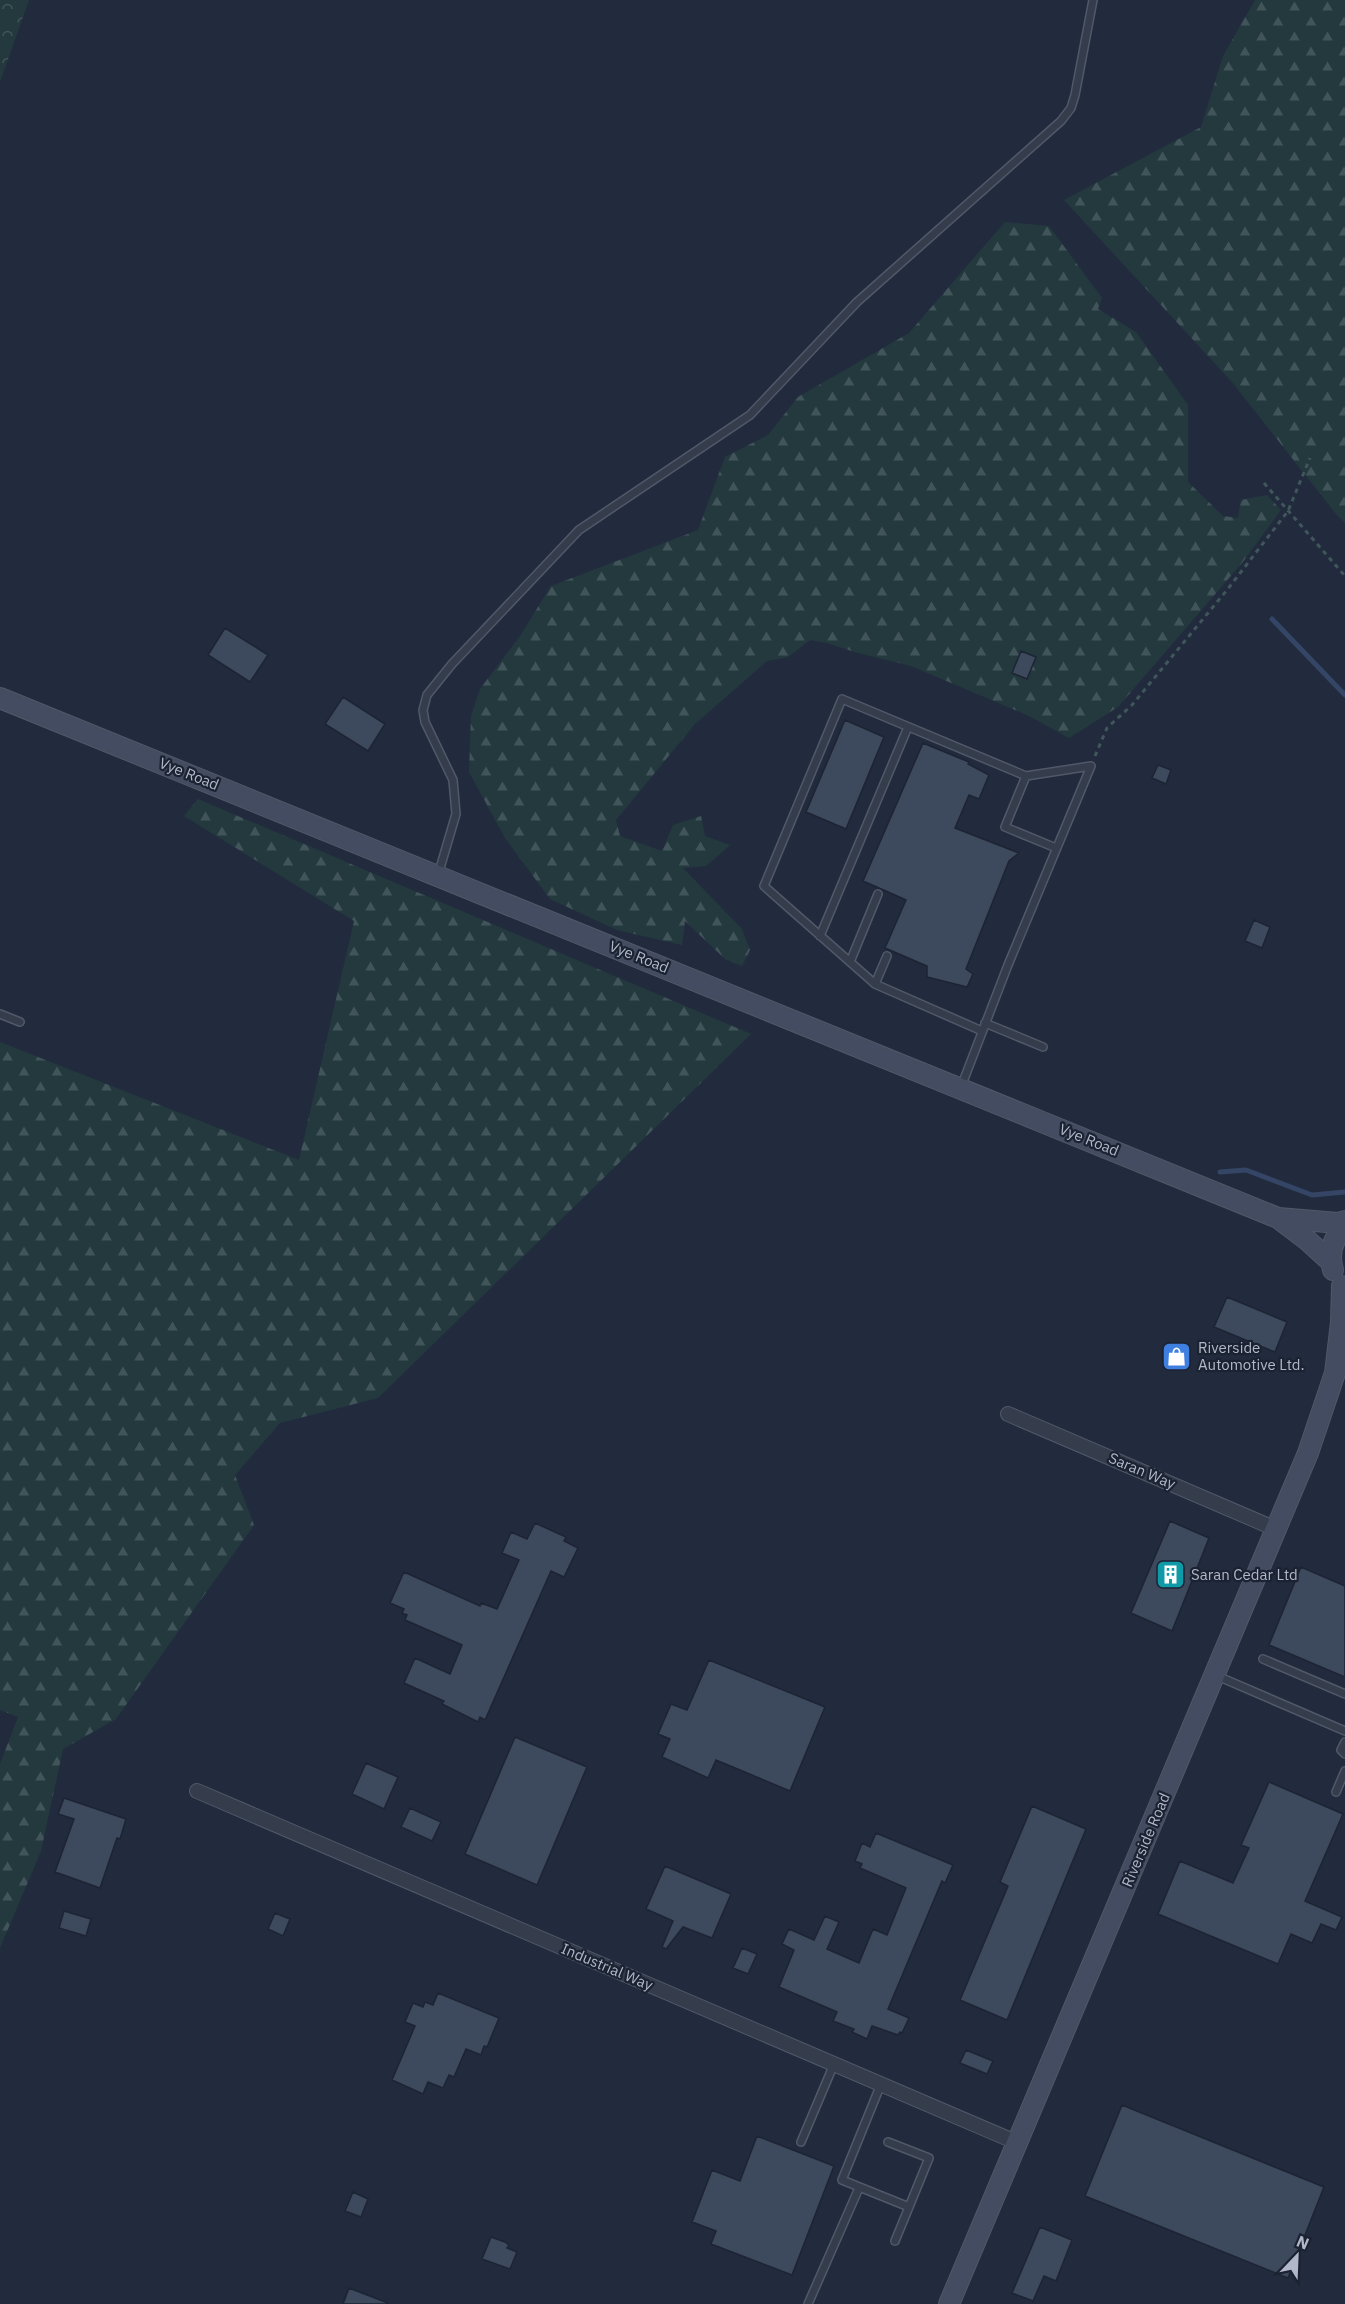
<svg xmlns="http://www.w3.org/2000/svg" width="1345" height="2304" viewBox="0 0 1345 2304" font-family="'IBM Plex Sans',sans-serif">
<defs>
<pattern id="forest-firs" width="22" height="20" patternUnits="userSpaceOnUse" patternTransform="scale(1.5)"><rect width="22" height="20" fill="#23393e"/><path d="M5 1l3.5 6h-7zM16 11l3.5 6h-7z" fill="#415459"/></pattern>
<pattern id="park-crowns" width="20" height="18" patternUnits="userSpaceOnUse" patternTransform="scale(1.5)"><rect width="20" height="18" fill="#23393e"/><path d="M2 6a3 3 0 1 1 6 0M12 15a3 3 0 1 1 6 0" fill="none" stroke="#415459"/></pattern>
</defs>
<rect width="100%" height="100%" fill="#212b3d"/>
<path fill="url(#forest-firs)" d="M1255 0H1345V523L1336 514 1232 382 1064 200 1201 127 1223 56Z
M1005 222 1049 226 1102 298 1098 309 1136 332 1188 405V482L1223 516 1238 518 1241 500 1267 495 1281 510 1242 563 1118 707 1069 738 1029 716 911 666 858 653 827 643 810 640 788 657 767 661 695 724 616 820 620 836 662 851 673 825 701 816 705 836 730 845 706 866 683 868 742 929 750 950 742 966 725 959 685 921 682 945 617 930 550 899 505 838 469 772 471 716 480 689 520 636 551 586 698 530 725 457 768 435 798 397 909 333Z
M198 799 751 1034 378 1398 280 1423 235 1475 254 1525 116 1719 63 1749 41 1851 0 1948V1764L18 1717 0 1710V1042L299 1160 354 921 184 816Z"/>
<path fill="url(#park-crowns)" d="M0 0H29L0 82Z"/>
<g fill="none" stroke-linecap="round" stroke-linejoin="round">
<path stroke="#344565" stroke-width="5" d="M1272 619 1345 695
M1220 1172 1246 1170 1312 1195 1345 1192"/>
</g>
<path fill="#3d495d" stroke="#1d2434" stroke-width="1.5" d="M225 628 268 655 250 682 208 655Z
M1021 651 1036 657 1027 679 1012 673Z
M343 697 385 724 368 751 325 724Z
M845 720 884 737 846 829 806 812Z
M923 743 969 762 968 764 989 775 979 799 969 795 955 828 1019 853 1009 861 966 969 973 974 967 987 927 977V966L885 948 906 900 863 881Z
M1158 765 1171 770 1166 784 1152 778Z
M1254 920 1270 927 1262 948 1245 941Z
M1227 1297 1287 1322 1275 1352 1214 1327Z
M1170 1521 1209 1538 1172 1631 1131 1613Z
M535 1523 566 1537 564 1541 578 1548 564 1577 551 1571 485 1720 480 1717 478 1722 442 1704 444 1701 404 1683 415 1658 450 1674 462 1645 405 1620 407 1615 402 1613 404 1609 390 1603 404 1572 480 1606 481 1603 497 1609 519 1560 502 1553 511 1532 527 1539Z
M1301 1567 1345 1586V1677L1269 1645Z
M709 1660 825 1707 790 1791 716 1760 708 1778 662 1757 670 1739 658 1734 671 1704 687 1710Z
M515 1737 587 1767 537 1885 465 1854Z
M366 1763 398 1777 384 1809 352 1794Z
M1269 1782 1343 1814 1305 1901 1342 1917 1336 1930 1321 1924 1312 1943 1291 1934 1278 1964 1158 1914 1180 1861 1233 1883 1249 1848 1241 1845Z
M64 1798 126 1819 120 1839 117 1838 100 1888 55 1872 74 1819 58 1814Z
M1032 1806 1086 1829 1007 2020 960 2000 1008 1886 1000 1882Z
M410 1808 441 1822 432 1841 401 1827Z
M876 1833 953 1865 945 1883 942 1881 888 2009 909 2018 902 2033 900 2032 898 2035 872 2026 867 2039 852 2032 854 2029 833 2021 837 2012 779 1987 794 1950 782 1944 789 1929 814 1940 825 1916 839 1922 827 1949 859 1963 873 1929 887 1935 906 1888 860 1868 862 1864 855 1861 862 1843 870 1847Z
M665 1866 731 1894 712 1938 683 1927 666 1949 662 1947 673 1921 646 1909Z
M64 1911 91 1919 86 1936 59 1928Z
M275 1913 290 1919 283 1936 268 1929Z
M742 1948 757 1954 748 1974 733 1968Z
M438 1993 499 2018 487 2047 484 2046 481 2055 466 2049 454 2077 449 2075 443 2088 428 2082 423 2094 392 2080 415 2026 405 2022 413 2003 423 2007 425 2002 433 2005Z
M966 2050 993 2061 987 2074 960 2063Z
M1122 2105 1324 2187 1288 2278 1085 2196Z
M757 2136 834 2166 792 2275 711 2244 716 2231 692 2222 712 2170 740 2181Z
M353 2192 368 2199 361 2217 345 2211Z
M1040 2227 1072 2240 1056 2281 1044 2276 1033 2301 1012 2293Z
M491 2237 505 2242 509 2245 507 2248 517 2252 510 2269 482 2259Z
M349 2288 388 2303V2304H343Z"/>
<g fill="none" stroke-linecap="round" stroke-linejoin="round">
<defs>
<path id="lane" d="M1026 776 1005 827 1056 848
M438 875 456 814 453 780 425 722 423 710 427 695 452 664 579 530 750 415 857 302 1061 121 1071 108 1075 95 1093 0
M820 936 908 727
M850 962 878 894
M875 984 887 956
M0 1014 20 1022
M985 1023 1043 1047
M982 1031 875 984 764 886 842 699 1026 776 1091 766
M961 1087 1008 965 1091 766
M1263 1659 1345 1694
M1215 1675 1345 1731
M1345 1742 1341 1750 1345 1754
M1336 1792 1345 1771
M881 2084 842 2180 909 2207 895 2241
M801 2142 834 2064
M888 2142 929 2158 909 2207
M808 2304 859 2188"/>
<path id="street" d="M1008 1414 1276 1529
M197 1791 1018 2143"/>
<path id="secondary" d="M0 698 1278 1218 1307 1240 1331 1262
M1278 1218 1338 1223 1345 1221
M1333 1270C1328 1253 1333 1238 1345 1226
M949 2304 1308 1453 1335 1373 1341 1322 1342 1286"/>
</defs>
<use href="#lane" stroke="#515868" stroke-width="10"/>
<use href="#street" stroke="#515868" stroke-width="16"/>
<use href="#secondary" stroke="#515868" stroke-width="22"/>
<path stroke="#41565b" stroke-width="3" stroke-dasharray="4.5 4.5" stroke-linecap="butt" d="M1264 483 1345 576
M1095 756 1107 728 1132 705 1227 590 1288 511 1310 458"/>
<use href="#lane" stroke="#353d4d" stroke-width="7"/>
<use href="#street" stroke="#353d4d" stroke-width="14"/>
<use href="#secondary" stroke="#434c60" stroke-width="20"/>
</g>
<defs>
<symbol id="shop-square" viewBox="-11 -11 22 22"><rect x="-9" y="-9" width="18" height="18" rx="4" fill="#3f7fe0" stroke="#1b2232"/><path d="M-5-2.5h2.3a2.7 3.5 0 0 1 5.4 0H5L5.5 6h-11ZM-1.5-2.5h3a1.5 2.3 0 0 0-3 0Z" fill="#fff"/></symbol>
<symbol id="building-square" viewBox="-11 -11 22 22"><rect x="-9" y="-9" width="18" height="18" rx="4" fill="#0f9aa8" stroke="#1b2232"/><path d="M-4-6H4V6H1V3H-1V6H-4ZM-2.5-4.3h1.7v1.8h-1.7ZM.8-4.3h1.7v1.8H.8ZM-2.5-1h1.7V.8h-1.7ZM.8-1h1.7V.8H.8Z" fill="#fff"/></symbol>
</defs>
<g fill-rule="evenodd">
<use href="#shop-square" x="1160" y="1340" width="33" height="33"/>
<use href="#building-square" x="1154" y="1558" width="33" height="33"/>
</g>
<g text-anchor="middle" stroke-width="4.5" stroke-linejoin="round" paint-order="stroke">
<g font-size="15" fill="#b1b8c9" stroke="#1b2232">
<text transform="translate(189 774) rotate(22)" y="5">Vye Road</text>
<text transform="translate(639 957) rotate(22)" y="5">Vye Road</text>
<text transform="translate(1089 1140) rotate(22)" y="5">Vye Road</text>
<text transform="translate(1142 1471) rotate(23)" y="5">Saran Way</text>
<text transform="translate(1146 1840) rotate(-67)" y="5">Riverside Road</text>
<text transform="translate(607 1967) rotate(23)" y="5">Industrial Way</text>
</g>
<g font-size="15" fill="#b1b8c9" stroke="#1b2232" text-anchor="start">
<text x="1198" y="1353">Riverside<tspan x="1198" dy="17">Automotive Ltd.</tspan></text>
<text x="1191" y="1580">Saran Cedar Ltd</text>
</g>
</g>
<g transform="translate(1297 2256) rotate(23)" stroke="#1b2232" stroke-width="4.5" paint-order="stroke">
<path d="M0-4.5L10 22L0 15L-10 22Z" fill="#b1b8c9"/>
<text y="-9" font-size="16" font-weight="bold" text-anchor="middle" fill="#b1b8c9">N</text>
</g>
</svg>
